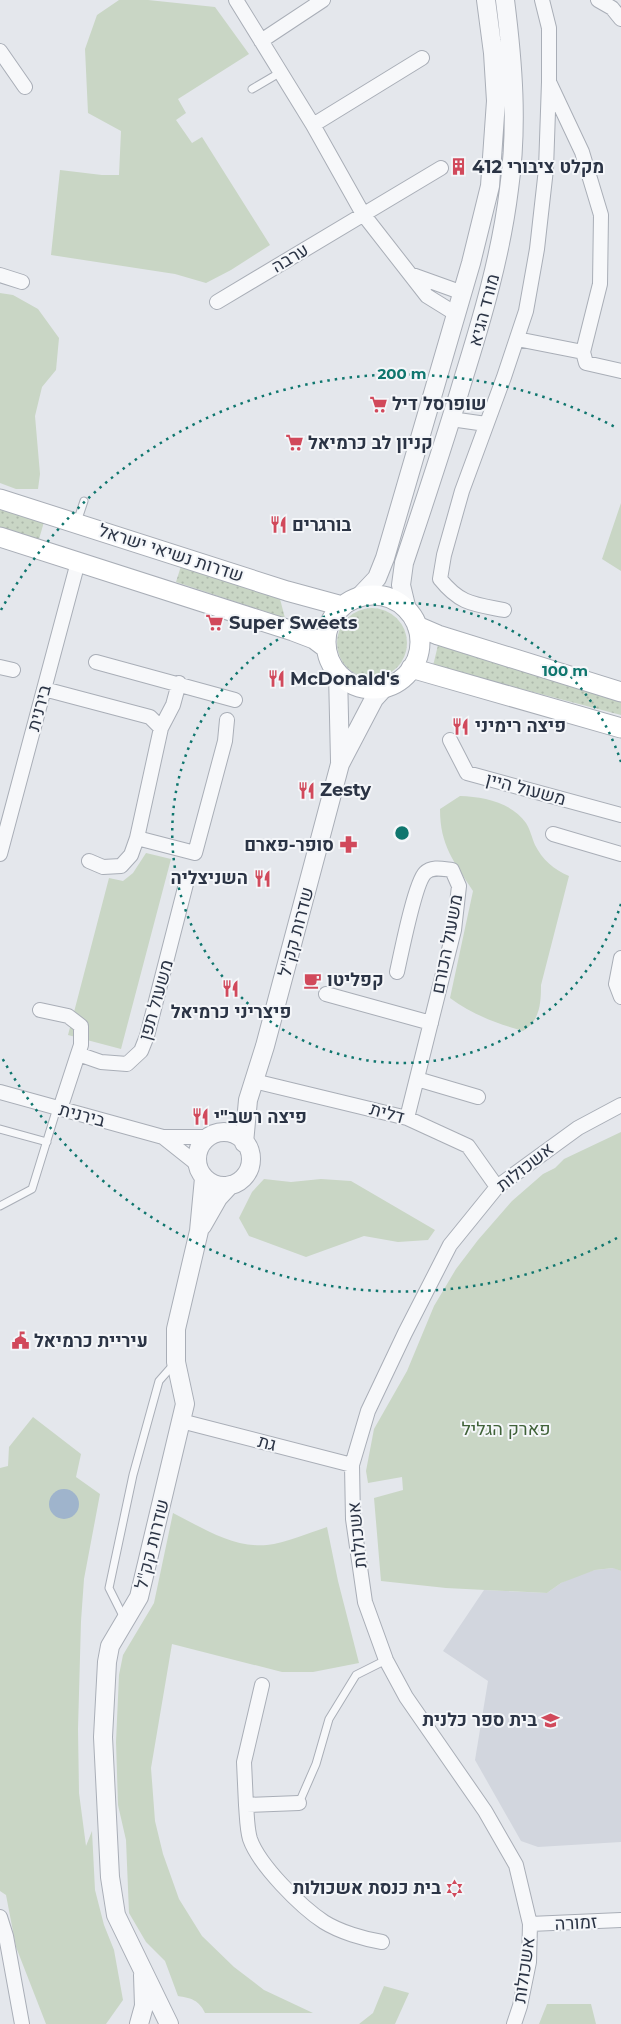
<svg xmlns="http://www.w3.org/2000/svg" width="621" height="2024" viewBox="0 0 621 2024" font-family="Montserrat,Heebo,sans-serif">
<defs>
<pattern id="grass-dots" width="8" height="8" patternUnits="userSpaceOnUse" patternTransform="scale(1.25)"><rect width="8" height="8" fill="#c9d6c5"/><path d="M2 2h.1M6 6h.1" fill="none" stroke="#adb8ab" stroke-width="1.8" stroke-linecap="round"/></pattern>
</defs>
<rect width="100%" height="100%" fill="#e4e7ec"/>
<path fill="#d2d6de" d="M614 1568 621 1571V1842L538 1847 521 1841 475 1760 488 1681 443 1651 484 1590 547 1593 561 1583 578 1575 595 1570Z"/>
<path fill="url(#grass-dots)" d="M0 509 44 522 39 539 0 527Z
M181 566 280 599 285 618 176 582Z
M337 643a35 35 0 1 1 70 0a35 35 0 1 1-70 0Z
M438 645 621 702V715L433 666Z"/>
<path fill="#c9d6c5" d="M119 0H148L215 7 249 54 178 99 186 113 176 120 192 143 202 137 270 245 231 270 206 283 175 274 51 255 60 170 102 175H119L121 131 88 113 85 49 97 15Z
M0 293 13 295 38 309 59 338 56 370 42 387 35 416 40 474 38 489H16L0 483Z
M621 503V571L602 559Z
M460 796C484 797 511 802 526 823 530 829 532 838 535 845 542 859 554 870 569 876L541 985C541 1003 540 1021 523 1031 498 1024 471 1014 450 998L473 891C454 861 440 846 440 809Z
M146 853 171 859 121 1049 68 1035 109 878 123 881 133 873Z
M621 1132V1571L613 1568 595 1570 561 1583 547 1593 446 1588 381 1581 374 1498 403 1490 402 1477 368 1483 366 1471 374 1429 407 1371 434 1306 456 1269 478 1240 512 1201 543 1174 555 1168 564 1159Z
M264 1179 291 1182 321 1179 351 1181 435 1230 428 1240 398 1242 364 1236 306 1257 249 1236 239 1218 252 1192Z
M33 1417 81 1454 76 1477 100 1494 84 1579 81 1621 78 1729 79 1793 86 1846 92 1831 95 1890 104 1925 114 1950 123 2000 106 2024H46L16 1947 6 1895 0 1891V1468L8 1466 9 1447Z
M173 1513C203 1528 232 1548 267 1545 285 1543 309 1533 327 1527L338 1581 359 1663 313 1672H282L172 1644 151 1768 155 1821 163 1854 179 1899 202 1936 234 1967 264 1990 313 2013H205C199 2000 191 1998 178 1996L165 1961 146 1942 129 1913 126 1840 118 1805 116 1742 119 1675 123 1655 154 1603Z
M384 1986 409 1993 395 2024H359L373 2013Z
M547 2004H591L596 2024H539Z"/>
<path fill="#9fb4cc" d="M49 1504a15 15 0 1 1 30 0a15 15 0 1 1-30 0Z"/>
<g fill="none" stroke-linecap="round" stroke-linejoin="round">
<defs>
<path id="service" d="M252 89 281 72
M77 522 84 501
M0 1129 47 1142
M0 1206 32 1189 57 1108
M124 1618 109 1588 133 1475 159 1381 174 1364
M299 1803 316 1764 329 1719 356 1675 386 1660"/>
<path id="minor" d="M236 0 313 125 363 214 427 296 456 314
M598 0 612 8 621 19
M261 41 323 0
M0 51 25 87
M313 125 422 58
M410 274 463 293
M0 275 22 282
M217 302 441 168
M517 339 583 352 600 284 601 215 582 152 550 84
M583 352 586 363 621 371
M451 419 486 424
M504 610C473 604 460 604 440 579L444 555 462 491 504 377 526 311 537 249 546 169 549 82V28L542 0
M96 662 235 700
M0 667 13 670
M44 689 150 717 161 728 137 838
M161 728 173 705 179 683
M450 740 467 773 621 815
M553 834 621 854
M0 854 78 562
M89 861 103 867 121 866 131 855 137 838 195 853 225 741 227 720
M621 958 616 984 621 997
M397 972C401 954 415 883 425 873 432 866 443 869 452 870L459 886 454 930 407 1118
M326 994 431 1023
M40 1010 68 1016 81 1026V1045L78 1054
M417 1079 478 1097
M254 1081 407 1118 468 1146 497 1187
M0 1092 163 1137H209
M60 1109 78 1054 101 1062 127 1064 141 1051 147 1036 187 880
M163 1137 197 1164
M181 1421 352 1465
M299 1803 246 1805C247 1816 247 1829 250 1839 259 1865 301 1907 324 1922 340 1932 364 1939 382 1942
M246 1805 244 1762 262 1685
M0 1917 6 1936 22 2024
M530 1924 621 1920
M514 2024 520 2006 529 1962 530 1924 516 1865 485 1811 406 1697 386 1660 365 1602 353 1519 352 1465 368 1411 405 1333 450 1245 497 1187 578 1128 621 1105"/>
<path id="tertiary" d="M360 596 377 578 385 558 471 263 490 186 496 101 493 53 486 0
M407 610 401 585 404 563C424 503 444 444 462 383 482 319 501 255 509 189 518 125 513 63 505 0
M338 673 340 761
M197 1159a27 27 0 1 1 54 0a27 27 0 1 1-54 0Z
M244 1143 248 1100 265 1046 340 764 374 699 385 687
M202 1226 218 1198 230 1185
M139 2024 144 2006 143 1975
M169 2024 116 1915 110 1877 103 1737 107 1662 110 1646 139 1597 185 1404 176 1362V1329L199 1231 204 1178"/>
<path id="secondary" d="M0 499 287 591 342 606
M0 537 293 631 314 639 326 648
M326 642a47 47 0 1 1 94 0a47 47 0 1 1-94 0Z
M417 626 438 635 621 692
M411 668 621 728"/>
</defs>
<use href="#service" stroke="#a9aeb7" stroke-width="9"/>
<use href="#minor" stroke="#a9aeb7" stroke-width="16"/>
<use href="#tertiary" stroke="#a9aeb7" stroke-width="20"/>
<use href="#secondary" stroke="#a9aeb7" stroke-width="21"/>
<use href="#service" stroke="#f7f8fa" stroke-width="7"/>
<use href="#minor" stroke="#f7f8fa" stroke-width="14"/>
<use href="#tertiary" stroke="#f7f8fa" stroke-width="18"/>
<use href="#secondary" stroke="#fff" stroke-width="19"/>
</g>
<g fill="none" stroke="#0f766e" stroke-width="2.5" stroke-dasharray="2.5 5">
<path d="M621 904A230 230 0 1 1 621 762"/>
<path d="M617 1238A459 459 0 0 1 1 1056M1 610A459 459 0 0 1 617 428"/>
</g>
<defs>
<symbol id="building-bare" viewBox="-9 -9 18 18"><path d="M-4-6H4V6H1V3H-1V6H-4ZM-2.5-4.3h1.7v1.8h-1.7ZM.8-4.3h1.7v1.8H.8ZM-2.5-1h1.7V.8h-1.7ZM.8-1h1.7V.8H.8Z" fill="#d1495b" stroke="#f4f6f9" stroke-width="2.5" paint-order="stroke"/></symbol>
<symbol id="supermarket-bare" viewBox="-9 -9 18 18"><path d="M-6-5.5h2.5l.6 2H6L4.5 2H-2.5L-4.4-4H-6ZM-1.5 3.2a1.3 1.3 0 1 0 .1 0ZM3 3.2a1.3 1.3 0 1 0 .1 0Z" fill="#d1495b" stroke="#f4f6f9" stroke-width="2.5" paint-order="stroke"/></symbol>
<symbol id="restaurant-bare" viewBox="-9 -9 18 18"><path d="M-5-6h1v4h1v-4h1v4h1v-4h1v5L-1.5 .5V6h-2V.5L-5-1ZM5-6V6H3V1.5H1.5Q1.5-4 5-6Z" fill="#d1495b" stroke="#f4f6f9" stroke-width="2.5" paint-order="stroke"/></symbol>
<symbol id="pharmacy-bare" viewBox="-9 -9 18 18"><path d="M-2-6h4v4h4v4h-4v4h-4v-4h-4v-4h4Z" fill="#d1495b" stroke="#f4f6f9" stroke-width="2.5" paint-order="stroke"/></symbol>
<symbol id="cafe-bare" viewBox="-9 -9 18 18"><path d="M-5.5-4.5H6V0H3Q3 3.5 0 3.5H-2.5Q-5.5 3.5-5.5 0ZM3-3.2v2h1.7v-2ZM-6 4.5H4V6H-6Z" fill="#d1495b" stroke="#f4f6f9" stroke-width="2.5" paint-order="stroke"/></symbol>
<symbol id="civic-bare" viewBox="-9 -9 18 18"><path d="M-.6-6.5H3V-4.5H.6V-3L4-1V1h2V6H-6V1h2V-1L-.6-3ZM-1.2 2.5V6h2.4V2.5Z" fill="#d1495b" stroke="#f4f6f9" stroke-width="2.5" paint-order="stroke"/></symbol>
<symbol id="school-bare" viewBox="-9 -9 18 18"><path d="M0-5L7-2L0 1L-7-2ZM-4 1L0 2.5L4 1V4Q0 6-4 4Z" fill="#d1495b" stroke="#f4f6f9" stroke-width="2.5" paint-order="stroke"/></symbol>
<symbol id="synagogue-bare" viewBox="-9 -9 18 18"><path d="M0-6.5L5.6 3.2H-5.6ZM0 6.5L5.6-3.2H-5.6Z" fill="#d1495b" stroke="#f4f6f9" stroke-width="2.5" paint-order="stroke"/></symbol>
</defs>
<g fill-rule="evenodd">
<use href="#building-bare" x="446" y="154" width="25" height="25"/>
<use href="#supermarket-bare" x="366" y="392" width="25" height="25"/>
<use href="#supermarket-bare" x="282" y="430" width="25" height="25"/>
<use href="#restaurant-bare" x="266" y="512" width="25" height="25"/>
<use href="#supermarket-bare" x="202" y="610" width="25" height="25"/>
<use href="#restaurant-bare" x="264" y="666" width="25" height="25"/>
<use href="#restaurant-bare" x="448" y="714" width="25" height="25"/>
<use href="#restaurant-bare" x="294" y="778" width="25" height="25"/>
<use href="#pharmacy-bare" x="336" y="832" width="25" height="25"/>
<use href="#restaurant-bare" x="250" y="866" width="25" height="25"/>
<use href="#cafe-bare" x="300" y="968" width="25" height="25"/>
<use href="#restaurant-bare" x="218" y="976" width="25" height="25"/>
<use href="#restaurant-bare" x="188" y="1104" width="25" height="25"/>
<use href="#civic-bare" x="8" y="1328" width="25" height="25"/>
<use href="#school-bare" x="538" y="1708" width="25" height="25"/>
<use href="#synagogue-bare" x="442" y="1876" width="25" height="25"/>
</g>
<g text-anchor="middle" stroke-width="4" stroke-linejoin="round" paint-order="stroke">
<g font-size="18" font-weight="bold" fill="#2b3445" stroke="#f4f6f9" text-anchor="start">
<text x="472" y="173">מקלט ציבורי 412</text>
<text x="392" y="410">שופרסל דיל</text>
<text x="308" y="449">קניון לב כרמיאל</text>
<text x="292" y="531">בורגרים</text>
<text x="229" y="629">Super Sweets</text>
<text x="290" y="685">McDonald's</text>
<text x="475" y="732">פיצה רימיני</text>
<text x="320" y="796">Zesty</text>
<text x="334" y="851" text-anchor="end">סופר-פארם</text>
<text x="248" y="884" text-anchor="end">השניצליה</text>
<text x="327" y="986">קפליטו</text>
<text x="231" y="1018" text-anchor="middle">פיצריני כרמיאל</text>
<text x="214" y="1123">פיצה רשב"י</text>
<text x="34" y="1347">עיריית כרמיאל</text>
<text x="537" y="1726" text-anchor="end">בית ספר כלנית</text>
<text x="441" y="1894" text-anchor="end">בית כנסת אשכולות</text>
</g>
<g font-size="18" fill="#2b3445" stroke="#f4f6f9">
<text transform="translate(290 258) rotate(-31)" y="6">ערבה</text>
<text transform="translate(484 310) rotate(-75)" y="6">מורד הגיא</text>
<text transform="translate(171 553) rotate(18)" y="6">שדרות נשיאי ישראל</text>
<text transform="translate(39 708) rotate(-75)" y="6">בירנית</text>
<text transform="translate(526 789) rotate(15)" y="6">משעול היין</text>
<text transform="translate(296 932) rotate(-75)" y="6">שדרות קק"ל</text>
<text transform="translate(447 944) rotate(-79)" y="6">משעול הכורם</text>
<text transform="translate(156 1000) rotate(-74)" y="6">משעול תפן</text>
<text transform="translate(387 1113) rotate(16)" y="6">דלית</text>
<text transform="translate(82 1115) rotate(15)" y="6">בירנית</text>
<text transform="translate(525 1167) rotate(-38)" y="6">אשכולות</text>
<text transform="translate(267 1443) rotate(15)" y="6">גת</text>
<text transform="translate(357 1535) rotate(-96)" y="6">אשכולות</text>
<text transform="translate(152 1544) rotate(-76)" y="6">שדרות קק"ל</text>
<text transform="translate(576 1923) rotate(-3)" y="6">זמורה</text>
<text transform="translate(524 1970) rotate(-82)" y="6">אשכולות</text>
</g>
<g font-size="18" fill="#3f6138" stroke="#f4f6f9">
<text x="506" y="1435">פארק הגליל</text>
</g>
</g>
<circle cx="402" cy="833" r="8" fill="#0f766e" stroke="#f4f6f9" stroke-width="2.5"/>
<g font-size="15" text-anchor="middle" font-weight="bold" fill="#0f766e" stroke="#f4f6f9" stroke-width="4" stroke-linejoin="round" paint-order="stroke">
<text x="402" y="379">200 m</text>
<text x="565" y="676">100 m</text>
</g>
</svg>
